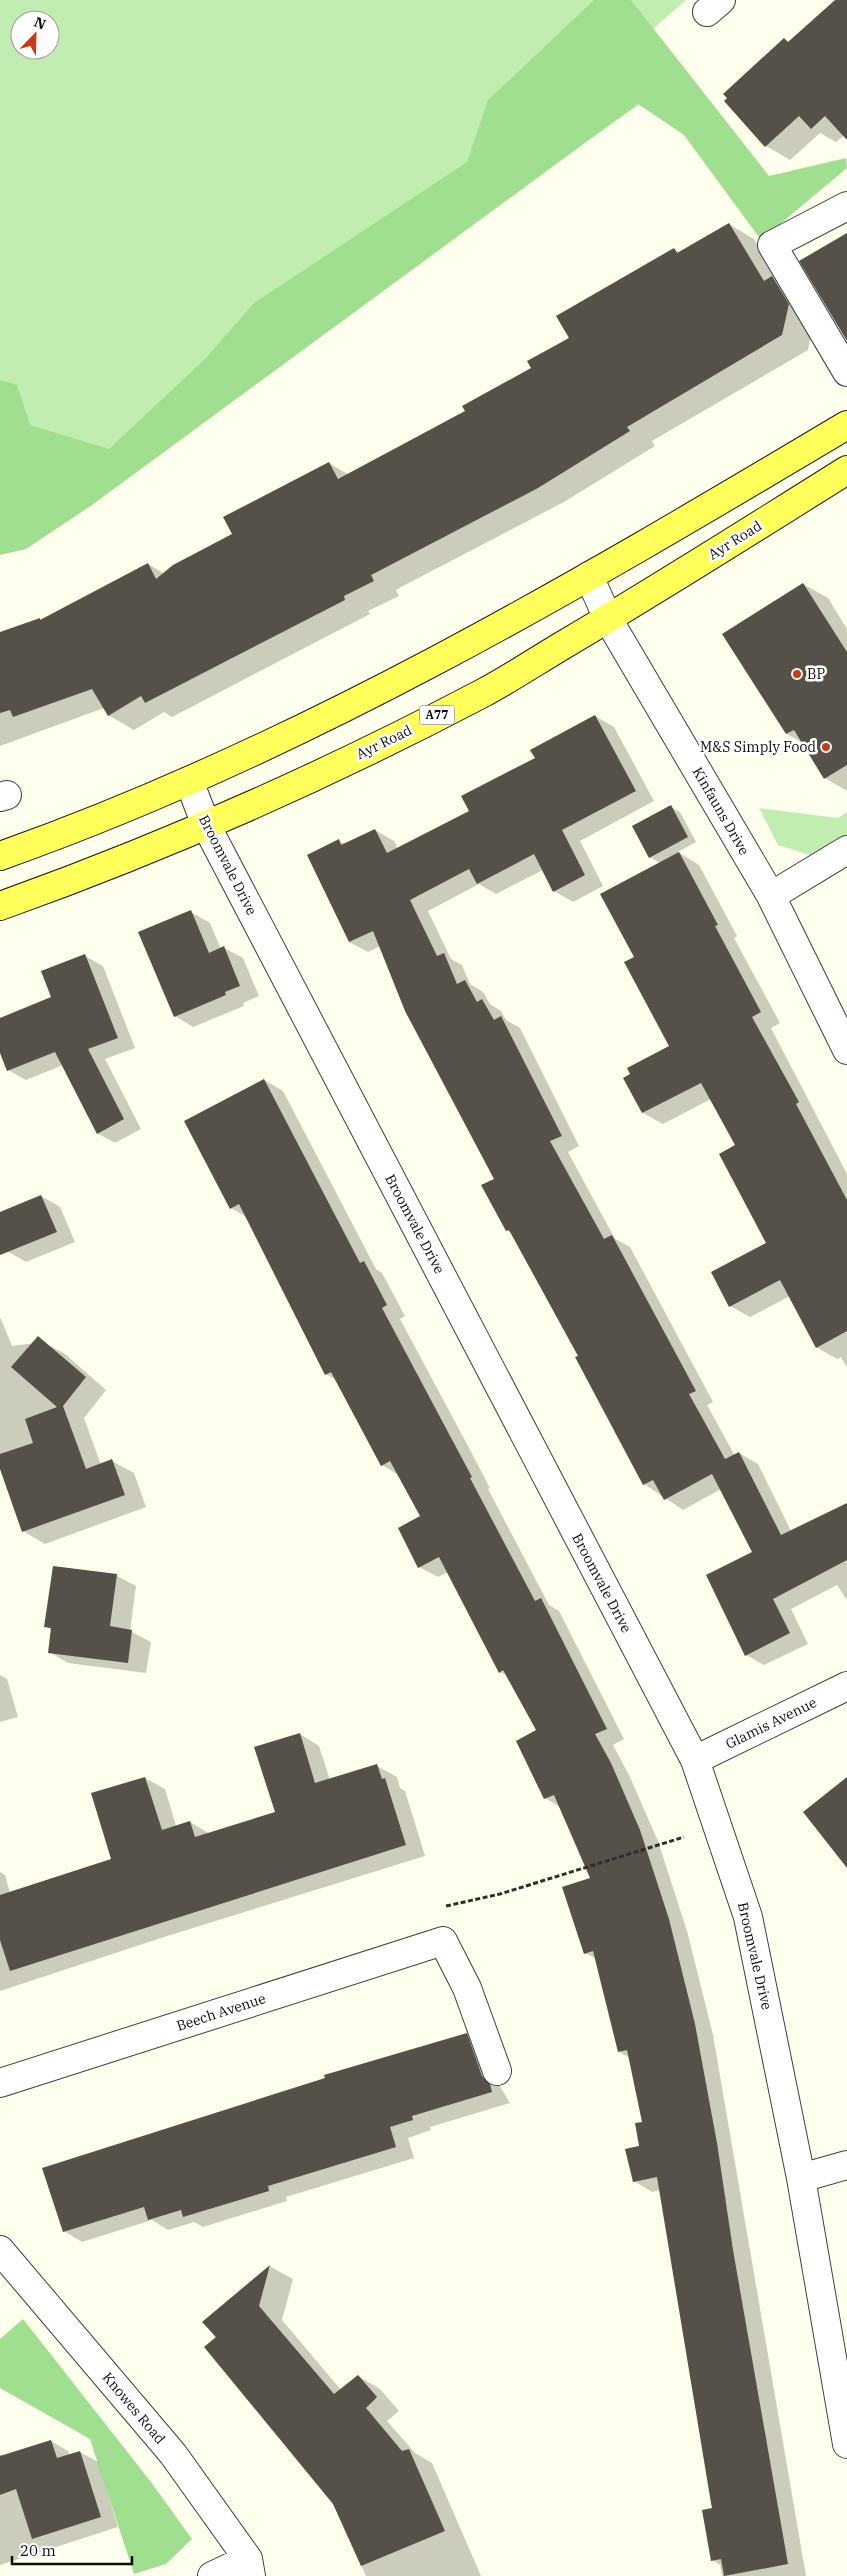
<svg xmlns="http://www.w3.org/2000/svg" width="847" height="2576" viewBox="0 0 847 2576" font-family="'IBM Plex Serif',serif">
<rect width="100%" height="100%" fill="#feffec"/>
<path fill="#c2edb1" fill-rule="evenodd" d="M0 0H686L637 43 667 85 116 472 0 530ZM20 20H50V50H20Z
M759 808 838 818 847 812V840L819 858 778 845Z"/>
<path fill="#a0df8f" d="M594 0H631L769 176 846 158 847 168 761 240 684 135 638 104 92 505 26 549 0 555V380L17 385 30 425 109 449 205 359 254 303 467 162 488 100Z
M23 2319 151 2482 192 2539 166 2564 134 2574 90 2439 0 2388V2339Z"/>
<path fill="#0003" d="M836 0H847V133L836 142 820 133 790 160 766 146 784 39 789 42Z
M729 224 754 239 780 282 814 320 808 350 652 441 655 446 564 502 401 587 396 590 399 596 368 611 370 614 172 717 164 712 134 730 108 715 104 708 0 746V633L40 619 42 620 148 564 165 574 234 534 329 463 349 475 467 412 532 368 674 249 680 253Z
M803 584 828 598 847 629V791L825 778 803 743 787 734Z
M595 716 614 727 654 801 580 841 603 886 573 902 554 891 543 870 496 894 479 884 428 911 451 959 462 965 470 984 483 992 490 1004 501 1011 506 1020 520 1028 579 1146 568 1152 615 1239 630 1247 713 1402 707 1405 735 1456 739 1453 758 1464 791 1531 847 1504V1600L837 1585 791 1609 808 1644 764 1665 746 1655 754 1553 721 1489 683 1510 644 1484 579 1356 512 1233 507 1231 496 1179 381 946 368 952 349 942 339 841 345 844 375 830 394 841 398 849 471 812 536 759Z
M671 807 680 812 696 842 678 852 699 865 737 936 734 938 780 1023 771 1028 847 1174V1368L841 1357 837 1359 816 1347 790 1296 750 1317 730 1306 768 1243 736 1146 711 1099 663 1124 643 1113 625 1078 671 1046 635 957 660 863 650 857Z
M191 912 210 923 221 949 224 948 243 958 259 996 243 1003 244 1006 193 1027 175 1016Z
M85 956 103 966 135 1048 105 1059 141 1129 115 1143 97 1133 63 1065 26 1080 8 1070 0 1049V1019L53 998Z
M264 1080 283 1091 376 1269 382 1273 405 1316 400 1319 468 1446 490 1488 488 1489 549 1605 559 1611 624 1739 613 1745 629 1775 658 1841 687 1931 713 2035 806 2576H722L720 2565 712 2560 713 2509 660 2190 652 2192 634 2181 643 2123 630 2058 619 2052 597 1959 585 1953 592 1879 560 1807 545 1798 537 1731 508 1676 500 1672 448 1572 438 1577 419 1567 422 1517 400 1476 382 1465 338 1381 326 1374 248 1218 231 1208Z
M41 1196 60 1207 75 1242 26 1262 7 1251 0 1234V1213Z
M0 1317 12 1346 43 1342 65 1354 106 1390 84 1418 101 1465 112 1461 134 1473 146 1507 45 1544 23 1531 0 1466Z
M54 1567 117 1576 136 1586 130 1631 151 1642 146 1673 68 1663 49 1652 52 1630 46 1627Z
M0 1675 7 1679 18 1717 0 1722Z
M300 1734 319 1746 330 1780 377 1766 397 1777 400 1788 405 1791 425 1856 161 1938 0 1991V1872L5 1875 10 1893 113 1860 145 1778 165 1789 176 1826 190 1822 210 1834 276 1813Z
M467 2035 486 2046 501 2088 510 2103 430 2127 431 2130 408 2138 414 2158 286 2197 287 2201 203 2227 194 2222 168 2230 152 2220 82 2242 64 2231Z
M271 2267 293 2279 282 2320 341 2390 358 2376 380 2389 399 2411 387 2421 415 2453 432 2463 481 2576H366L334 2503 204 2322Z
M51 2441 68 2451 70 2455 80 2452 98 2462 118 2527 0 2565V2455H8Z"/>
<path fill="#565148" d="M835 0H847V140L825 116 811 129 799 116 765 147 724 101 727 98 723 94 784 38 788 42Z
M729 223 764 281 772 276 789 304 782 335 627 427 630 431 538 488 375 573 371 575 374 581 344 596 345 600 145 703 141 696 108 716 92 689 13 717 10 710 0 713V632L40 618V620L148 563 156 579 173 565 232 534 223 517 329 462 338 479 465 411 462 406 531 368 527 361 569 338 556 316 674 248 677 253Z
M847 233V341L799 261Z
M803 583 847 652V765L824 779 794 730 786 734 722 634Z
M595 715 636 791 562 830 585 875 553 892 534 854 477 884 469 869 410 900 437 956 444 953 457 984 465 980 477 1002 482 999 494 1020 501 1016 562 1136 550 1141 604 1239 612 1235 696 1391 689 1394 725 1459 739 1452 781 1535 847 1503V1560L773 1599 790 1633 745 1656 706 1575 752 1552 712 1474 664 1500 653 1480 643 1485 575 1357 578 1356 509 1230 506 1231 481 1185 494 1179 405 1011 373 931 349 942 307 855 339 839 341 845 375 829 387 853 469 811 461 796 535 758 530 750Z
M671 805 688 837 649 858 632 826Z
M679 852 718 925 715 926 761 1012 752 1017 799 1102 796 1104 847 1200V1331L816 1348 780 1280 729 1307 711 1272 766 1243 719 1154 735 1145 701 1083 642 1113 623 1078 630 1074 627 1068 669 1046 624 962 634 957 600 894Z
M191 910 209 953 224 946 240 986 225 992 226 995 174 1017 138 932Z
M85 954 118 1038 88 1049 124 1119 97 1134 55 1052 7 1071 0 1053V1018L51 997 41 971Z
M264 1079 360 1263 364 1261 387 1305 382 1308 449 1434 472 1477 470 1478 535 1601 541 1598 607 1729 595 1734 611 1763 640 1830 669 1919 695 2024 717 2143 733 2250 788 2564 724 2576 721 2559 711 2561 702 2510 712 2508 711 2503 657 2177 633 2182 625 2149 639 2146 635 2123 642 2122 627 2050 618 2052 593 1951 584 1954 562 1887 590 1878 554 1795 544 1799 516 1741 536 1730 503 1670 499 1673 439 1557 418 1568 398 1528 420 1516 390 1461 381 1466 331 1372 325 1375 239 1204 230 1209 184 1121Z
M41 1195 57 1232 0 1255V1212Z
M38 1336 86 1377 63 1406 86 1469 112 1459 125 1495 22 1532 0 1469V1454L33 1443 25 1419 57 1407 11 1367Z
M53 1566 117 1574 110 1626 132 1630 128 1663 48 1653 51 1628 44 1627Z
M300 1733 315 1783 377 1764 382 1779 385 1778 406 1845 10 1971 0 1940V1895L111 1859 91 1793 145 1777 162 1830 190 1821 195 1837 275 1812 254 1747Z
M847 1777V1868L803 1812Z
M467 2033 482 2076 490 2084 492 2092 412 2116 413 2120 390 2127 396 2147 268 2186 269 2191 183 2217 181 2210 148 2220 144 2207 63 2232 42 2168 325 2078 324 2075Z
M270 2265 259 2306 334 2394 358 2375 377 2397 366 2408 402 2451 409 2449 445 2531 361 2566 333 2504 204 2347 216 2337 202 2322Z
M51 2440 57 2458 80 2451 101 2517 32 2539 16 2489 0 2495V2456Z"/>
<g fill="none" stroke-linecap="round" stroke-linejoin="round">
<defs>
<path id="minor" d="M707 12 721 0
M847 206 772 245 847 372
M589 576 608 619 771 896 847 1050
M189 781 206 825 695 1760 748 1917 801 2178 847 2444
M0 797 7 795
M771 896 847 850
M695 1760 847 1686
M0 2083 443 1941 467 1988 497 2071
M801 2178 847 2165
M0 2250 173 2454 248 2559 251 2576
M212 2576 248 2559"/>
<path id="major" d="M0 856C300 750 575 587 847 425
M0 906C165 847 327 775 483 693 511 678 538 660 565 644 660 588 753 529 847 470"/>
</defs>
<use href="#minor" stroke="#3f3f3f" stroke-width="30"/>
<use href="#major" stroke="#1d1d1d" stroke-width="30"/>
<path stroke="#2e2e2e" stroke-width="3" stroke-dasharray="5 2.5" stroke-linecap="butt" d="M446 1906 500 1894 684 1837"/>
<use href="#minor" stroke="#fff" stroke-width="28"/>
<use href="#major" stroke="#ffff5c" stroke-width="28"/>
</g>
<g fill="#c93a17" stroke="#fff" stroke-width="2">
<circle cx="797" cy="674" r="5"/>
<circle cx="826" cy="747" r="5"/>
</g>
<g text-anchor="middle" stroke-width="5" stroke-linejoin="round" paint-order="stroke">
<rect fill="#fff" stroke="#555" stroke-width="1" x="419.5" y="705.5" width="35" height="19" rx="4"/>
<g font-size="12" font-weight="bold" fill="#0c0c0c">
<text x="437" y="719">A77</text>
</g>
<g font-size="14" fill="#0c0c0c" stroke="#fff">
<text transform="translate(735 540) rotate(-32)" y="5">Ayr Road</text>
<text transform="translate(384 742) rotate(-26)" y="5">Ayr Road</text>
<text transform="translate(721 811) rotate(60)" y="5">Kinfauns Drive</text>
<text transform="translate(228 865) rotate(63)" y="5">Broomvale Drive</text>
<text transform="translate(415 1224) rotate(62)" y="5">Broomvale Drive</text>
<text transform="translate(602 1583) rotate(62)" y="5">Broomvale Drive</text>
<text transform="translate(771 1723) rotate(-26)" y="5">Glamis Avenue</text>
<text transform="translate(755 1956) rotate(77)" y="5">Broomvale Drive</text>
<text transform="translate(221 2012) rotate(-18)" y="5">Beech Avenue</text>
<text transform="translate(134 2408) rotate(50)" y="5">Knowes Road</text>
</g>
<g font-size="14" fill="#0c0c0c" stroke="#fff" text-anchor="start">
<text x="807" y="679">BP</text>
<text x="816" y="752" text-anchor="end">M&amp;S Simply Food</text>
</g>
</g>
<g transform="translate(35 35) rotate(23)"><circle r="24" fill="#ffffff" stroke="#9e9e9e"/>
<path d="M0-4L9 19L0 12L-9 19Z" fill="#c93a17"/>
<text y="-8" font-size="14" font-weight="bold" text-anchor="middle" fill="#0c0c0c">N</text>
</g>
<path d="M12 2556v8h120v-8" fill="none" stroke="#0c0c0c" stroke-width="2.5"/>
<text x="20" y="2556" font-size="15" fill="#0c0c0c" stroke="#ffffff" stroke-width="4" paint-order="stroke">20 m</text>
</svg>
